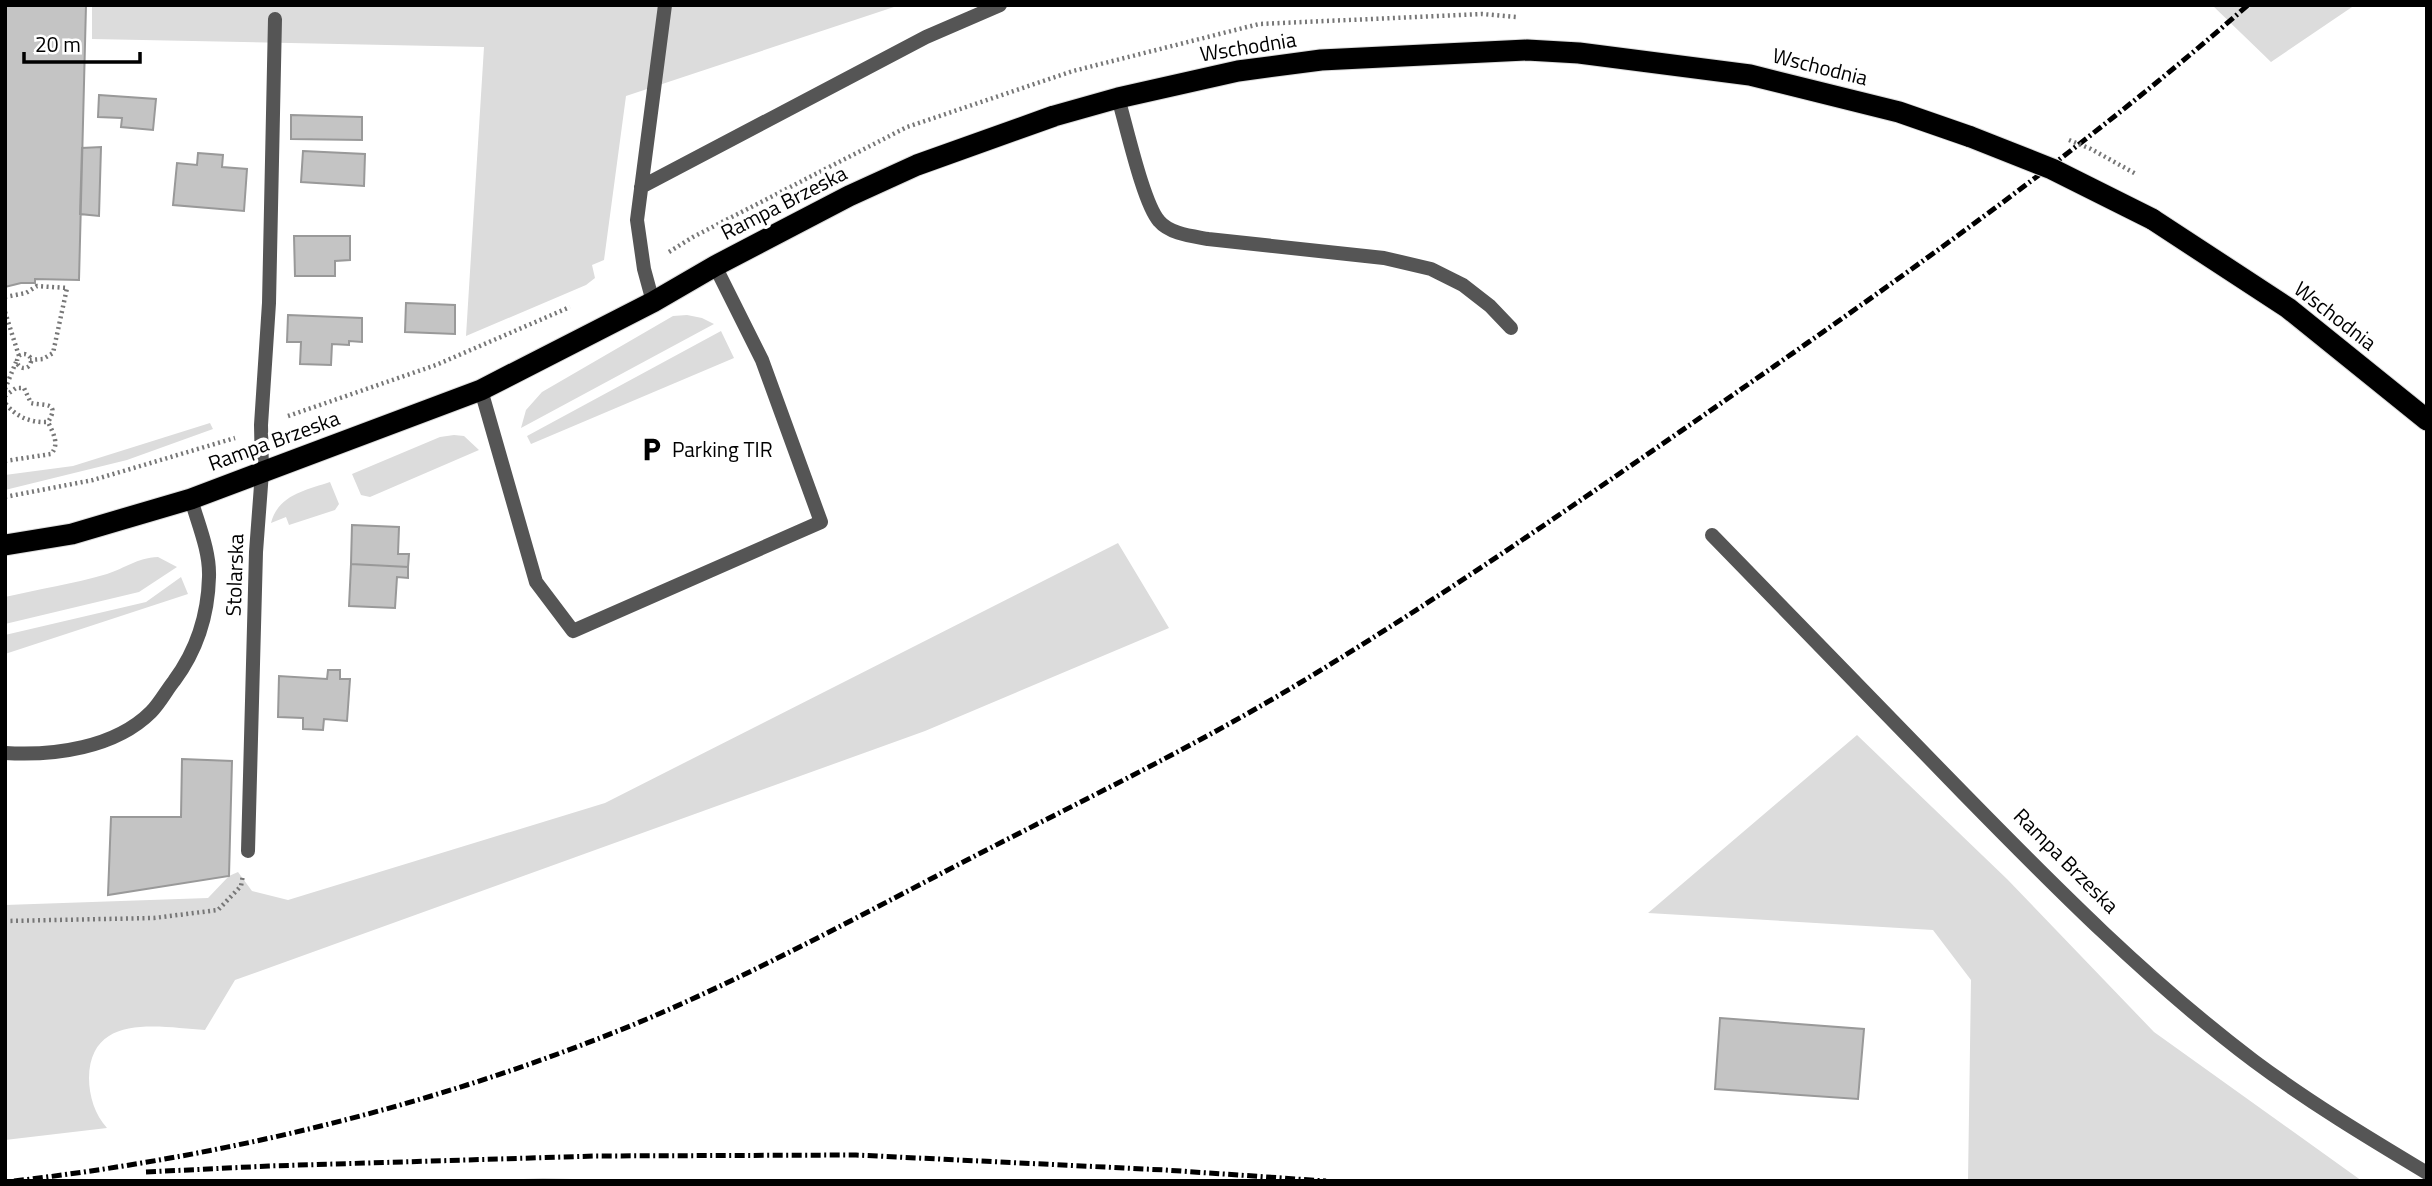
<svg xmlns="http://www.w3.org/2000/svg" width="2432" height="1186" viewBox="0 0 2432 1186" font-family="'Titillium Web',sans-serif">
<rect width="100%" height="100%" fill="#fff"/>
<path fill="#dcdcdc" d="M92 5H900L626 96 604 260 592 265 595 278 586 285 466 336 484 47 92 39Z
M2212 5H2355L2271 62Z
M687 315 702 318 714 324 521 428 526 410 542 392 673 316Z
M721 331 734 358 531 444 527 436Z
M210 423 213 429 127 460 5 490V475L73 466Z
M454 435 464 436 479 450 370 497 361 495 352 474 440 437Z
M330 482 339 504 335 510 289 525 286 517 271 523C278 495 306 490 330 482Z
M1118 543 1169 628 925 731 235 980 205 1030C160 1027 90 1012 89 1078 89 1096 95 1115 107 1128L5 1140V905L208 898 229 876 238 872 252 891 288 900 605 803Z
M158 557 177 567 139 592 5 624V597C39 589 73 584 107 574 126 568 136 558 158 557Z
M181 577 188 594 5 654V635L146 602Z
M1857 735 2007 879 2154 1032 2362 1181H1968L1971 980 1933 930 1648 913Z
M543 1178 632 1181H481Z"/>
<path fill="#c4c4c4" stroke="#999" stroke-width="2" d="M5 5H86L79 280 35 279V283H21L5 287Z
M99 95 156 99 153 130 121 127 122 118 98 117Z
M291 115 362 117V140L291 139Z
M101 147 99 216 80 214 82 148Z
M303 151 365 154 364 186 301 182Z
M198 153 223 155 222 167 247 169 244 211 173 205 177 163 197 165Z
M294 236H350V260L335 261V276H295Z
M406 303 455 305V334L405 332Z
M288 315 362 318V342L349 341V345L332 344 331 365 300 364 301 342H287Z
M352 525 399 527 398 554H409L408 567 351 564Z
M351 564 408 567V578L397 577 395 608 349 606Z
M328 670H340V679H350L347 721 324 719 323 730 303 729V718L278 717 279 676 327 679Z
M182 759 232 761 229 876 108 895 111 817H181Z
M1720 1018 1864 1029 1858 1099 1715 1089Z"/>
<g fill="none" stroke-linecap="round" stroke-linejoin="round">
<defs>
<path id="highway" d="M2152 219 2288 308 2427 420
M5 545 72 534 191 499 481 390 653 302 715 266 849 196 917 165 1054 116 1118 98 1238 71 1321 60 1527 50 1579 53 1750 75 1899 112 1971 137"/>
</defs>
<use href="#highway" stroke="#dbdbdb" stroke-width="23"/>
<path stroke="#777" stroke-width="4.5" stroke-dasharray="2 3.5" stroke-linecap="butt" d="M669 252 693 237 907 127 1073 71 1259 24 1482 14 1517 17
M5 297 26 293 37 286 67 288 53 353 43 359 30 360
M5 312 19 356
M17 361a7 7 0 1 1 14 0a7 7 0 1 1-14 0Z
M5 389 16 362
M5 396 16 388H24L31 403C43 406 61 401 48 422 31 423 16 417 5 403
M288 416 436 365 570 307
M5 461 51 454C60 444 53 433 48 422
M5 497 93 480 235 438
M5 921 154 918 218 910 241 886 243 875"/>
<path stroke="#555" stroke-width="14" d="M1118 98C1126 124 1143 203 1159 221 1170 234 1192 236 1208 239L1384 258 1431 269 1463 285 1490 306 1511 328
M641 187 926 37 1000 5
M653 302 644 269 637 220 665 5
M481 390 536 582 573 631 821 522 762 360 715 266
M1712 535C1796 621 1879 707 1963 793 2055 887 2148 981 2254 1061 2309 1102 2367 1137 2427 1173
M5 753C54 756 115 748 151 712 160 703 166 691 174 681 197 650 208 616 209 577 210 551 198 524 191 499
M248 851 256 552 262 472 261 425 269 303 275 19"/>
<use href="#highway" stroke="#000" stroke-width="21"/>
<path stroke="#000" stroke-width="5" stroke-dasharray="10 3.5 2 3.5" stroke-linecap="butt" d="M146 1172 269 1166 596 1156 856 1155 1165 1170 1326 1181
M14 1181C231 1156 446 1103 647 1019 757 972 863 914 969 859 1079 802 1192 748 1298 684 1434 602 1564 512 1694 422 1884 290 2074 158 2248 5"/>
<defs>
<path id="highway-bridge" d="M1971 137 2052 169 2152 219"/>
</defs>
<use href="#highway-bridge" stroke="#dbdbdb" stroke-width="23" stroke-linecap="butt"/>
<path stroke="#777" stroke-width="4.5" stroke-dasharray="2 3.5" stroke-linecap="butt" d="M2069 140 2091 149 2136 174"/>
<use href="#highway-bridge" stroke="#000" stroke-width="21"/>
</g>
<defs>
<symbol id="parking-bare" viewBox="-9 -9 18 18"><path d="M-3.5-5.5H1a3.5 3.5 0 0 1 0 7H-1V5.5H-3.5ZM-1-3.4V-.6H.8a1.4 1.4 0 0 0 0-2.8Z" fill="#000" stroke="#fff" stroke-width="2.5" paint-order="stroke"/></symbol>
</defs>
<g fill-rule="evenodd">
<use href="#parking-bare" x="634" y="432" width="35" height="35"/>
</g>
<g text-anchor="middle" stroke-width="7" stroke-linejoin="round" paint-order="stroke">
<g font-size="21" fill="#000" stroke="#fff">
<text transform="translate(1248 47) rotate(-9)" y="7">Wschodnia</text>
<text transform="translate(1820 67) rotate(14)" y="7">Wschodnia</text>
<text transform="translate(784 203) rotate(-27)" y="7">Rampa Brzeska</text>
<text transform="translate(2335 316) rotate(38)" y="7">Wschodnia</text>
<text transform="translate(274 441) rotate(-20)" y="7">Rampa Brzeska</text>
<text transform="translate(235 575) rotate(-88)" y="7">Stolarska</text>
<text transform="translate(2066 861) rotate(45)" y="7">Rampa Brzeska</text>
</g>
<g font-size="21" fill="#000" stroke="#fff" text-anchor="start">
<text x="672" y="457">Parking TIR</text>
</g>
</g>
<rect width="2432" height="1186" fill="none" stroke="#000000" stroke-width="14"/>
<path d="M24 52v10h116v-10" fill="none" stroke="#000000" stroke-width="3.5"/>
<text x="35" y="52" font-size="21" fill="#000000" stroke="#ffffff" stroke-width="5" paint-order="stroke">20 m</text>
</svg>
